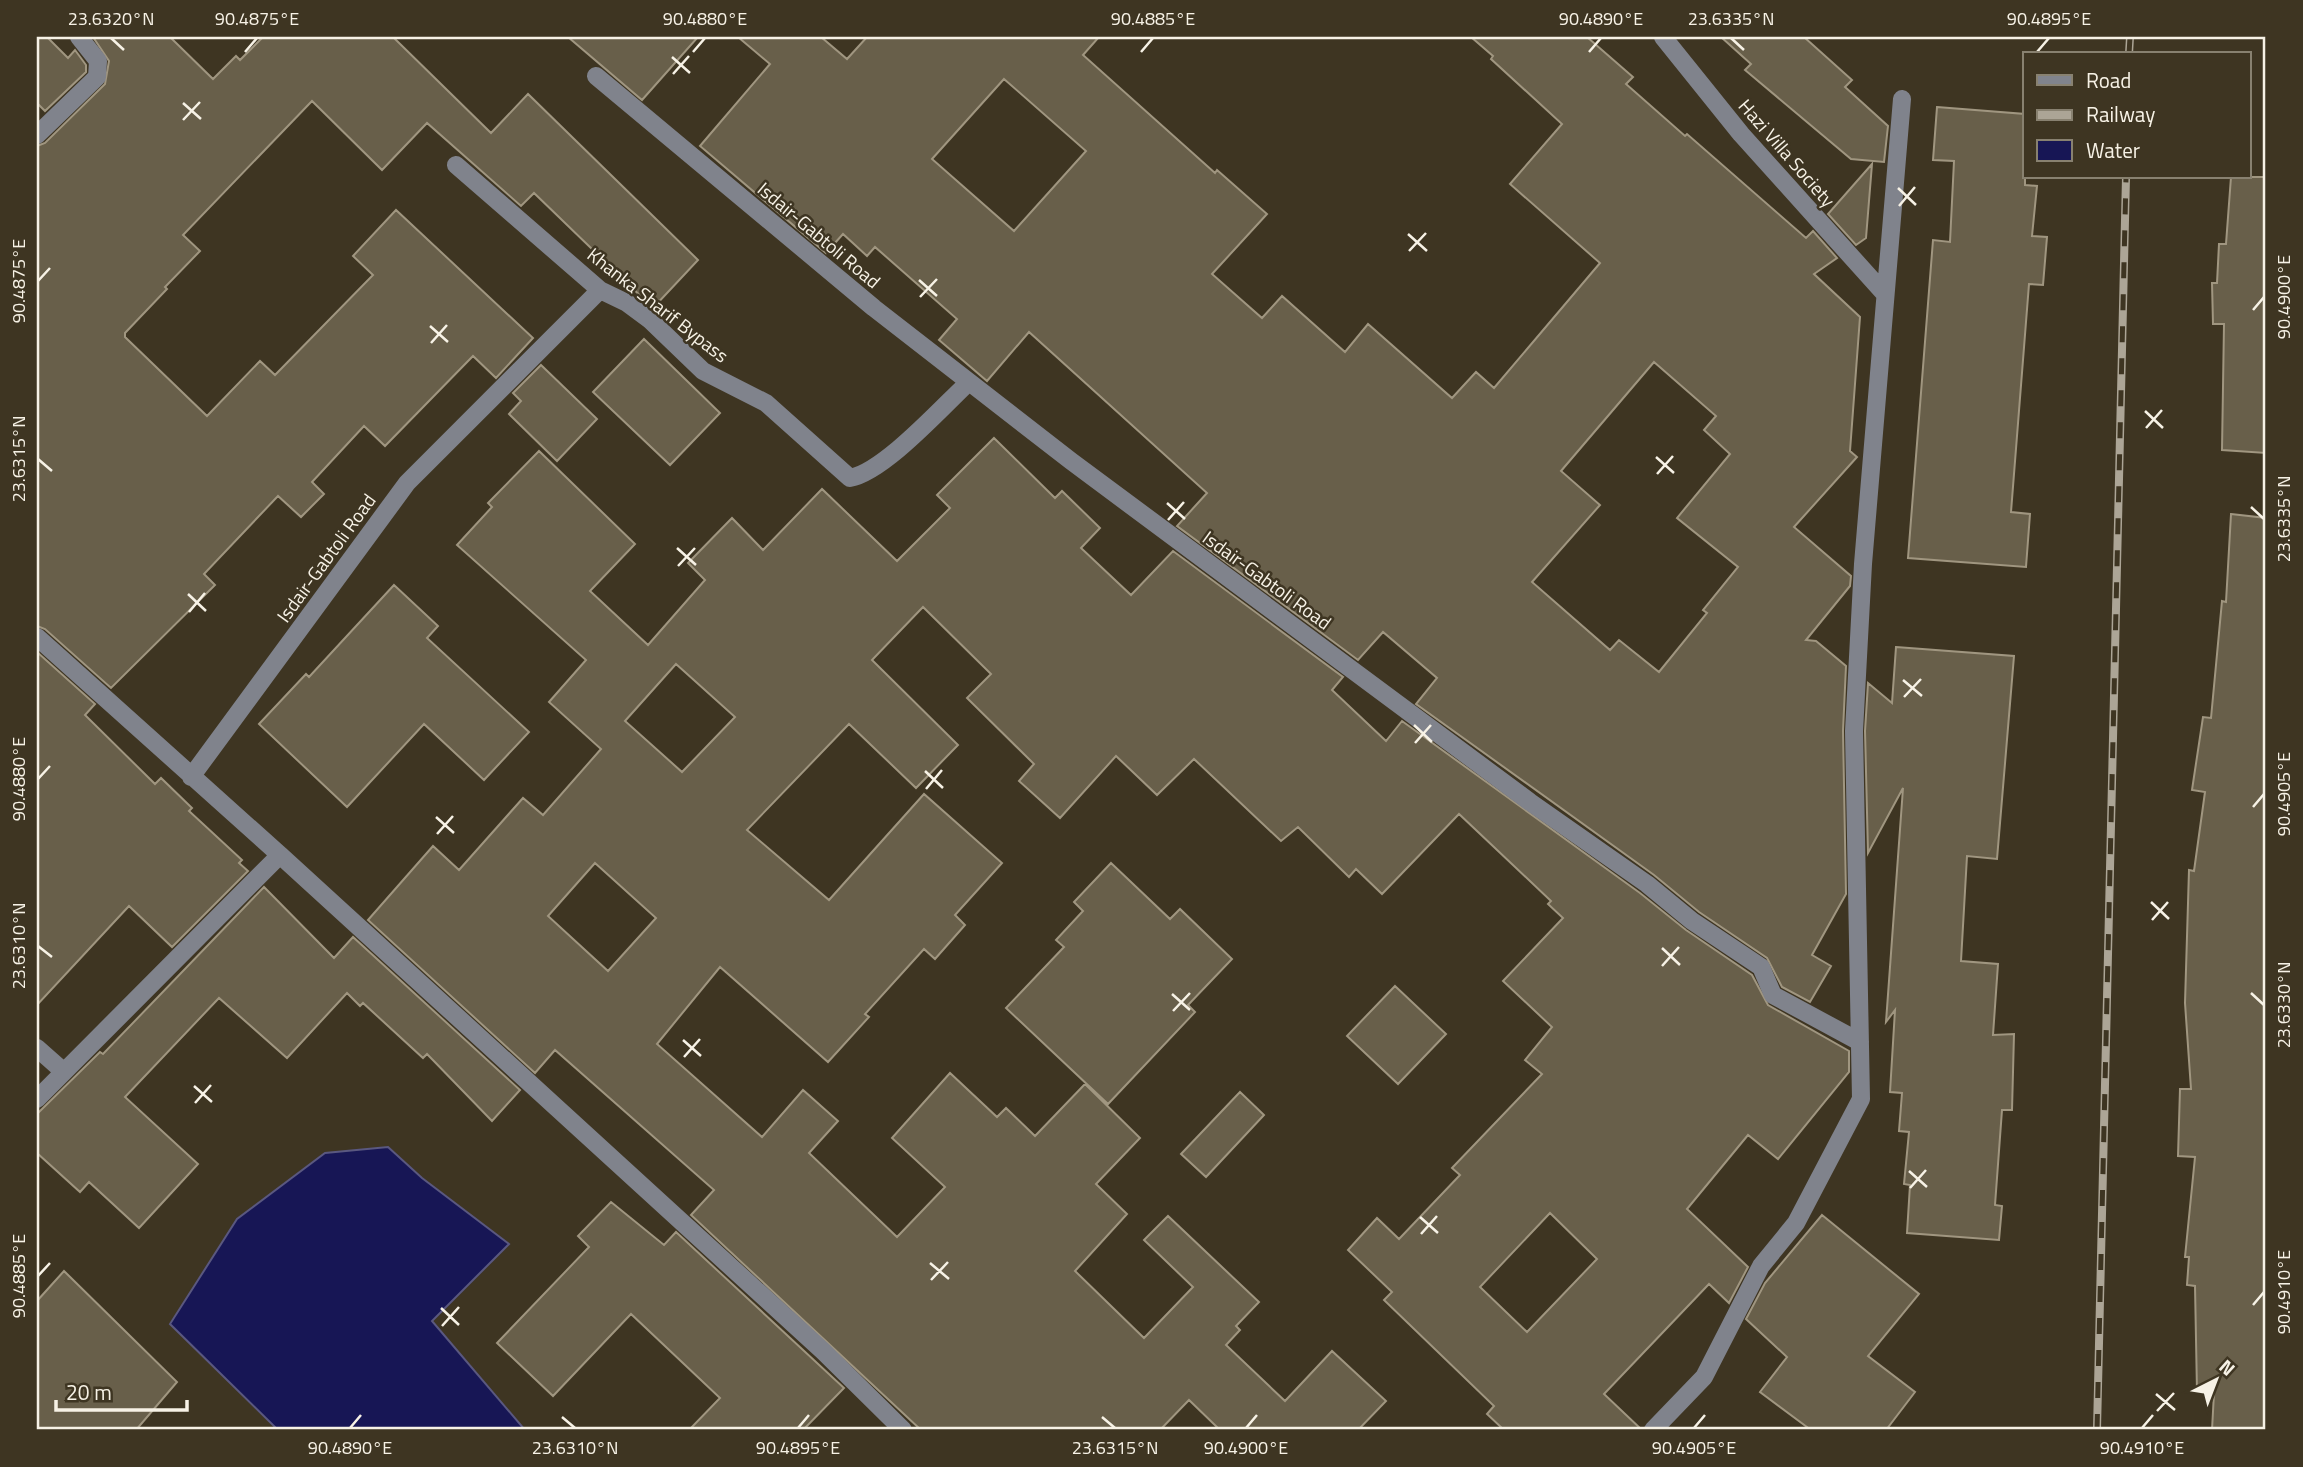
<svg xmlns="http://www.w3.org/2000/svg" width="2303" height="1467" viewBox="0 0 2303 1467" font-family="'Titillium Web',sans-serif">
<rect width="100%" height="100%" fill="#3e3522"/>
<path fill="#171655" stroke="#5a5880" stroke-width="2" d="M388 1147 422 1178 509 1244 432 1321 525 1430H278L170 1324 237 1219 325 1153Z"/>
<path fill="#685f4a" stroke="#a09680" stroke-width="2" fill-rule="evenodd" d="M37 37H47L68 58 75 50 86 65V72L45 111 37 103Z
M93 37H170L213 79 236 56 240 60 263 37H393L491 133 528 94 698 260 653 308 534 193 521 206 427 123 382 170 312 101 183 235 200 251 165 287 167 289 125 333V337L207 416 260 361 275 375 373 275 353 256 396 210 533 338 496 378 473 356 385 446 364 426 312 482 324 494 301 517 278 496 204 574 215 585 111 688 45 629 37 626V146L45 143 105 84 109 61Z
M568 37H698L642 100Z
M738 37H821L847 59 867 37H1099L1083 55 1215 173 1217 170 1267 214 1212 274 1262 318 1282 296 1345 352 1368 324 1452 398 1476 372 1494 388 1600 263 1510 184 1562 124 1491 59 1493 56 1471 37H1587L1633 77 1626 84 1685 136 1687 134 1806 238 1813 231 1837 258 1814 274 1860 317 1850 451 1857 457 1794 527 1851 576 1850 586 1806 640 1816 641 1846 666 1843 731 1846 894 1812 955 1831 966 1810 1002 1782 987 1767 958 1699 912 1654 875 1416 704 1437 678 1383 632 1358 660 1177 526 1207 493 1029 332 987 381 939 340 957 319 875 247 867 256 843 234 826 253 700 146 770 64ZM1004 79 1086 151 1014 231 932 159ZM1654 362 1716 416 1704 430 1730 454 1677 518 1738 567 1703 610 1707 613 1659 672 1619 640 1610 650 1532 582 1600 505 1561 471Z
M1721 37H1804L1852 80 1845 87 1888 126 1884 162 1851 159 1745 70 1751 64Z
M1937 107 2025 114V185L2037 186 2032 236 2047 237 2043 285 2029 284 2011 512 2030 514 2026 567 1908 558 1933 240 1950 242 1954 161 1933 160Z
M1872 164 1866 238 1856 245 1828 214Z
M2231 177H2266V453L2222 450 2224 324H2213L2212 283H2217L2219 244H2226Z
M644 339 720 413 670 465 593 392Z
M541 365 597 419 557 461 509 414 521 401 513 393Z
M994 438 1055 498 1062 491 1100 528 1081 548 1131 595 1173 551 1343 677 1332 690 1386 741 1402 721 1640 893 1686 930 1752 975 1768 1005 1849 1051V1072L1778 1159 1748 1135 1687 1209 1748 1267 1729 1303 1709 1284 1604 1394 1642 1430H1504L1487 1414 1494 1406 1384 1300 1392 1292 1348 1250 1377 1218 1399 1239 1460 1175 1452 1168 1542 1074 1525 1060 1552 1027 1503 981 1563 918 1548 904 1551 901 1459 814 1382 894 1356 869 1349 877 1298 827 1281 841 1194 759 1157 795 1116 756 1060 818 1019 781 1034 764 967 698 991 674 923 607 872 660 958 745 916 788 849 724 747 830 829 900 924 794 1002 863 955 915 965 925 935 959 924 949 865 1014 869 1017 828 1062 720 967 657 1044 762 1137 803 1090 838 1121 809 1153 897 1237 945 1187 892 1138 950 1073 997 1117 1006 1108 1035 1136 1085 1084 1140 1138 1096 1184 1127 1214 1075 1271 1144 1338 1193 1287 1144 1240 1168 1216 1259 1302 1236 1326 1240 1330 1226 1345 1285 1401 1332 1351 1386 1401 1358 1430H1220L1189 1400 1160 1430H921L691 1215 714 1190 555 1050 535 1073 368 920 433 846 459 870 523 798 543 815 601 749 549 702 586 660 457 545 492 507 488 503 539 451 635 544 590 591 648 645 705 580 688 563 732 518 763 550 822 489 897 561 950 508 937 495ZM676 664 735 717 682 772 625 721ZM595 863 656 918 608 971 548 916ZM1550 1213 1597 1259 1527 1332 1480 1287Z
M2231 514 2266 518V1430H2212L2214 1393 2197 1392 2195 1286 2187 1285 2189 1257H2185L2195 1157 2178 1156 2180 1089H2191L2185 1003 2189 870 2194 871 2205 792 2192 790 2203 717 2211 718 2222 601 2226 602Z
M394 585 438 626 427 638 529 732 484 780 424 724 347 807 259 724 306 674 309 677Z
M1896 647 2014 656 1997 859 1967 856 1961 961 1998 964 1993 1035 2014 1034 2012 1110H2002L1995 1205 2002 1206 1999 1240 1907 1233 1910 1185 1904 1184 1909 1132 1899 1131 1902 1093 1890 1092 1895 1010 1886 1022 1903 788 1868 853 1865 731 1868 683 1892 703Z
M37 652 95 704 85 715 155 784 161 778 192 808 189 811 242 860 239 863 248 871 172 947 129 906 37 1005Z
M1111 863 1170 919 1180 909 1232 959 1188 1005 1195 1012 1108 1104 1006 1008 1064 947 1056 940 1083 911 1074 902Z
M264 887 334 958 353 937 520 1090 492 1121 427 1054 423 1058 363 1003 360 1006 347 993 287 1058 219 998 125 1097 198 1164 139 1228 89 1182 80 1192 37 1153V1114L100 1052 103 1054Z
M1395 986 1446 1034 1398 1084 1347 1036Z
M1240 1092 1264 1115 1206 1177 1181 1154Z
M611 1202 664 1245 676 1232 844 1388 803 1430H689L720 1398 631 1314 553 1396 497 1343 589 1247 578 1236Z
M1822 1215 1919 1294 1868 1356 1915 1392 1886 1430H1811L1760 1392 1787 1357 1746 1319 1765 1283Z
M64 1271 177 1382 136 1430H37V1301Z"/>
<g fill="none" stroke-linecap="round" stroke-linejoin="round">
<path stroke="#80838c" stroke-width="18" d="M1663 37 1741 134 1884 293
M596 76 874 308 1071 461 1530 802 1647 884 1692 921 1761 967 1773 995 1860 1042
M37 135 97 77 98 61 79 37
M456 165 600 290 627 303 650 320 703 371 766 403 850 478C884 472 942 407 969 382
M37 637 280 855 37 1099
M191 777 407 483 600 290
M280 855 823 1351 903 1430
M37 1048 63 1071
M1653 1430 1704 1377 1761 1266 1796 1223 1861 1099 1854 731 1863 564 1902 99"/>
<defs>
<path id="rail" d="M2129 54 2130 37
M2097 1430 2126 177"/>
</defs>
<use href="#rail" stroke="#aca596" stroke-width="8"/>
<use href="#rail" stroke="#3e3522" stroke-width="5" stroke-dasharray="16" stroke-linecap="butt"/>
</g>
<path fill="none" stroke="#f7f2e6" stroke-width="2.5" d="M111 38 124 50M1731 38 1744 50M245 52 257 38M693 52 705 38M1141 52 1153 38M1589 52 1601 38M2037 52 2049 38M672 57 690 73M673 74 689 56M183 103 201 119M183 120 200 102M1898 188 1916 205M1899 206 1915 187M1408 234 1427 251M1409 251 1426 233M919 280 937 296M38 281 50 268M920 297 937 279M2253 310 2264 297M430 326 448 342M431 343 447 325M2145 411 2163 428M2146 428 2162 410M1656 457 1674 473M38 459 52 471M1657 474 1673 456M1167 503 1185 519M2251 507 2264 519M1168 520 1184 502M677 548 696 565M678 566 695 548M188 594 206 611M189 612 205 593M1903 680 1922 696M1904 697 1921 679M1414 725 1432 742M1415 743 1431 725M925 771 943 788M38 779 50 766M926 789 942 770M2253 807 2264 794M436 817 454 833M437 834 453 816M2151 902 2169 919M2152 920 2168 902M38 946 52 957M1662 948 1680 965M1662 966 1679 947M2251 993 2264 1005M1172 994 1190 1010M1173 1011 1190 993M683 1040 701 1056M684 1057 700 1039M194 1086 212 1102M195 1103 211 1085M1909 1171 1927 1187M1910 1188 1926 1170M1420 1217 1438 1233M1421 1234 1437 1216M930 1263 949 1279M38 1276 50 1263M931 1280 948 1262M2253 1305 2264 1292M441 1308 459 1325M442 1326 459 1307M2156 1394 2175 1410M2157 1411 2174 1393M562 1417 575 1428M1102 1417 1115 1428M350 1428 361 1415M798 1428 809 1415M1246 1428 1257 1415M1694 1428 1705 1415M2142 1428 2153 1415"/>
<g text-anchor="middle" stroke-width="5" stroke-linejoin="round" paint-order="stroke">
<g font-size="19" fill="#f7f2e6" stroke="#3e3522">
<text transform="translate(1787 153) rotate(49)" y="7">Hazi Villa Society</text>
<text transform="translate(819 235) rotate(40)" y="7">Isdair-Gabtoli Road</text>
<text transform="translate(658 305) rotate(38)" y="7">Khanka Sharif Bypass</text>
<text transform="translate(326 558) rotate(-54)" y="7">Isdair-Gabtoli Road</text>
<text transform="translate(1267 580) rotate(36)" y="7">Isdair-Gabtoli Road</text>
</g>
</g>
<rect width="2303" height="1467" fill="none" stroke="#3e3522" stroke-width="77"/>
<rect x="2023" y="52" width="228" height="126" fill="#3e3522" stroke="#888170" stroke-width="2"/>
<rect x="2037" y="75" width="35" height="10" fill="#80838c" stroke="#888170" stroke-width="2"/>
<text x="2086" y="88" font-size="21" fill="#f7f2e6">Road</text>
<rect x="2037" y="110" width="35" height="10" fill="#aca596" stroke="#888170" stroke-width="2"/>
<text x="2086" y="122" font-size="21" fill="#f7f2e6">Railway</text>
<rect x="2037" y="140" width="35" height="21" fill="#171655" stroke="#888170" stroke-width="2"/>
<text x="2086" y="158" font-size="21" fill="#f7f2e6">Water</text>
<g transform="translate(2216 1380) rotate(42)" stroke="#3e3522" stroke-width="5" paint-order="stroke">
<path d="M0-5L12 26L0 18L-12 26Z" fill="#f7f2e6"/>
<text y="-10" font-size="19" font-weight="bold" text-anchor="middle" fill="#f7f2e6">N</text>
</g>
<path d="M56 1400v10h131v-10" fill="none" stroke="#f7f2e6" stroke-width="3.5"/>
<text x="66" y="1400" font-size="21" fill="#f7f2e6" stroke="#3e3522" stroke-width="5" paint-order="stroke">20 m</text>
<rect x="38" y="38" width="2226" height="1390" fill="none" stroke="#f7f2e6" stroke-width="2.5"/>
<g font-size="18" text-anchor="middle" fill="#f7f2e6">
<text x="111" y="25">23.6320°N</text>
<text x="257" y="25">90.4875°E</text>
<text x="705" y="25">90.4880°E</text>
<text x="1153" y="25">90.4885°E</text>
<text x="1601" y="25">90.4890°E</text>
<text x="1731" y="25">23.6335°N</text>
<text x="2049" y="25">90.4895°E</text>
<text transform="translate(19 281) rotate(-90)" y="6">90.4875°E</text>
<text transform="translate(2284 297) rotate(-90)" y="6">90.4900°E</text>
<text transform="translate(19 459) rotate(-90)" y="6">23.6315°N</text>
<text transform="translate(2284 519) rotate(-90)" y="6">23.6335°N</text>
<text transform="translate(19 779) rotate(-90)" y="6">90.4880°E</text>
<text transform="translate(2284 794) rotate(-90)" y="6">90.4905°E</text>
<text transform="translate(19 946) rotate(-90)" y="6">23.6310°N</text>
<text transform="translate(2284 1005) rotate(-90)" y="6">23.6330°N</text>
<text transform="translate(19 1276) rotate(-90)" y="6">90.4885°E</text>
<text transform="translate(2284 1292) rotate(-90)" y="6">90.4910°E</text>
<text x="350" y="1454">90.4890°E</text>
<text x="575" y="1454">23.6310°N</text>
<text x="798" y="1454">90.4895°E</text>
<text x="1115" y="1454">23.6315°N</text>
<text x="1246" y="1454">90.4900°E</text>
<text x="1694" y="1454">90.4905°E</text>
<text x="2142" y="1454">90.4910°E</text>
</g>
</svg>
